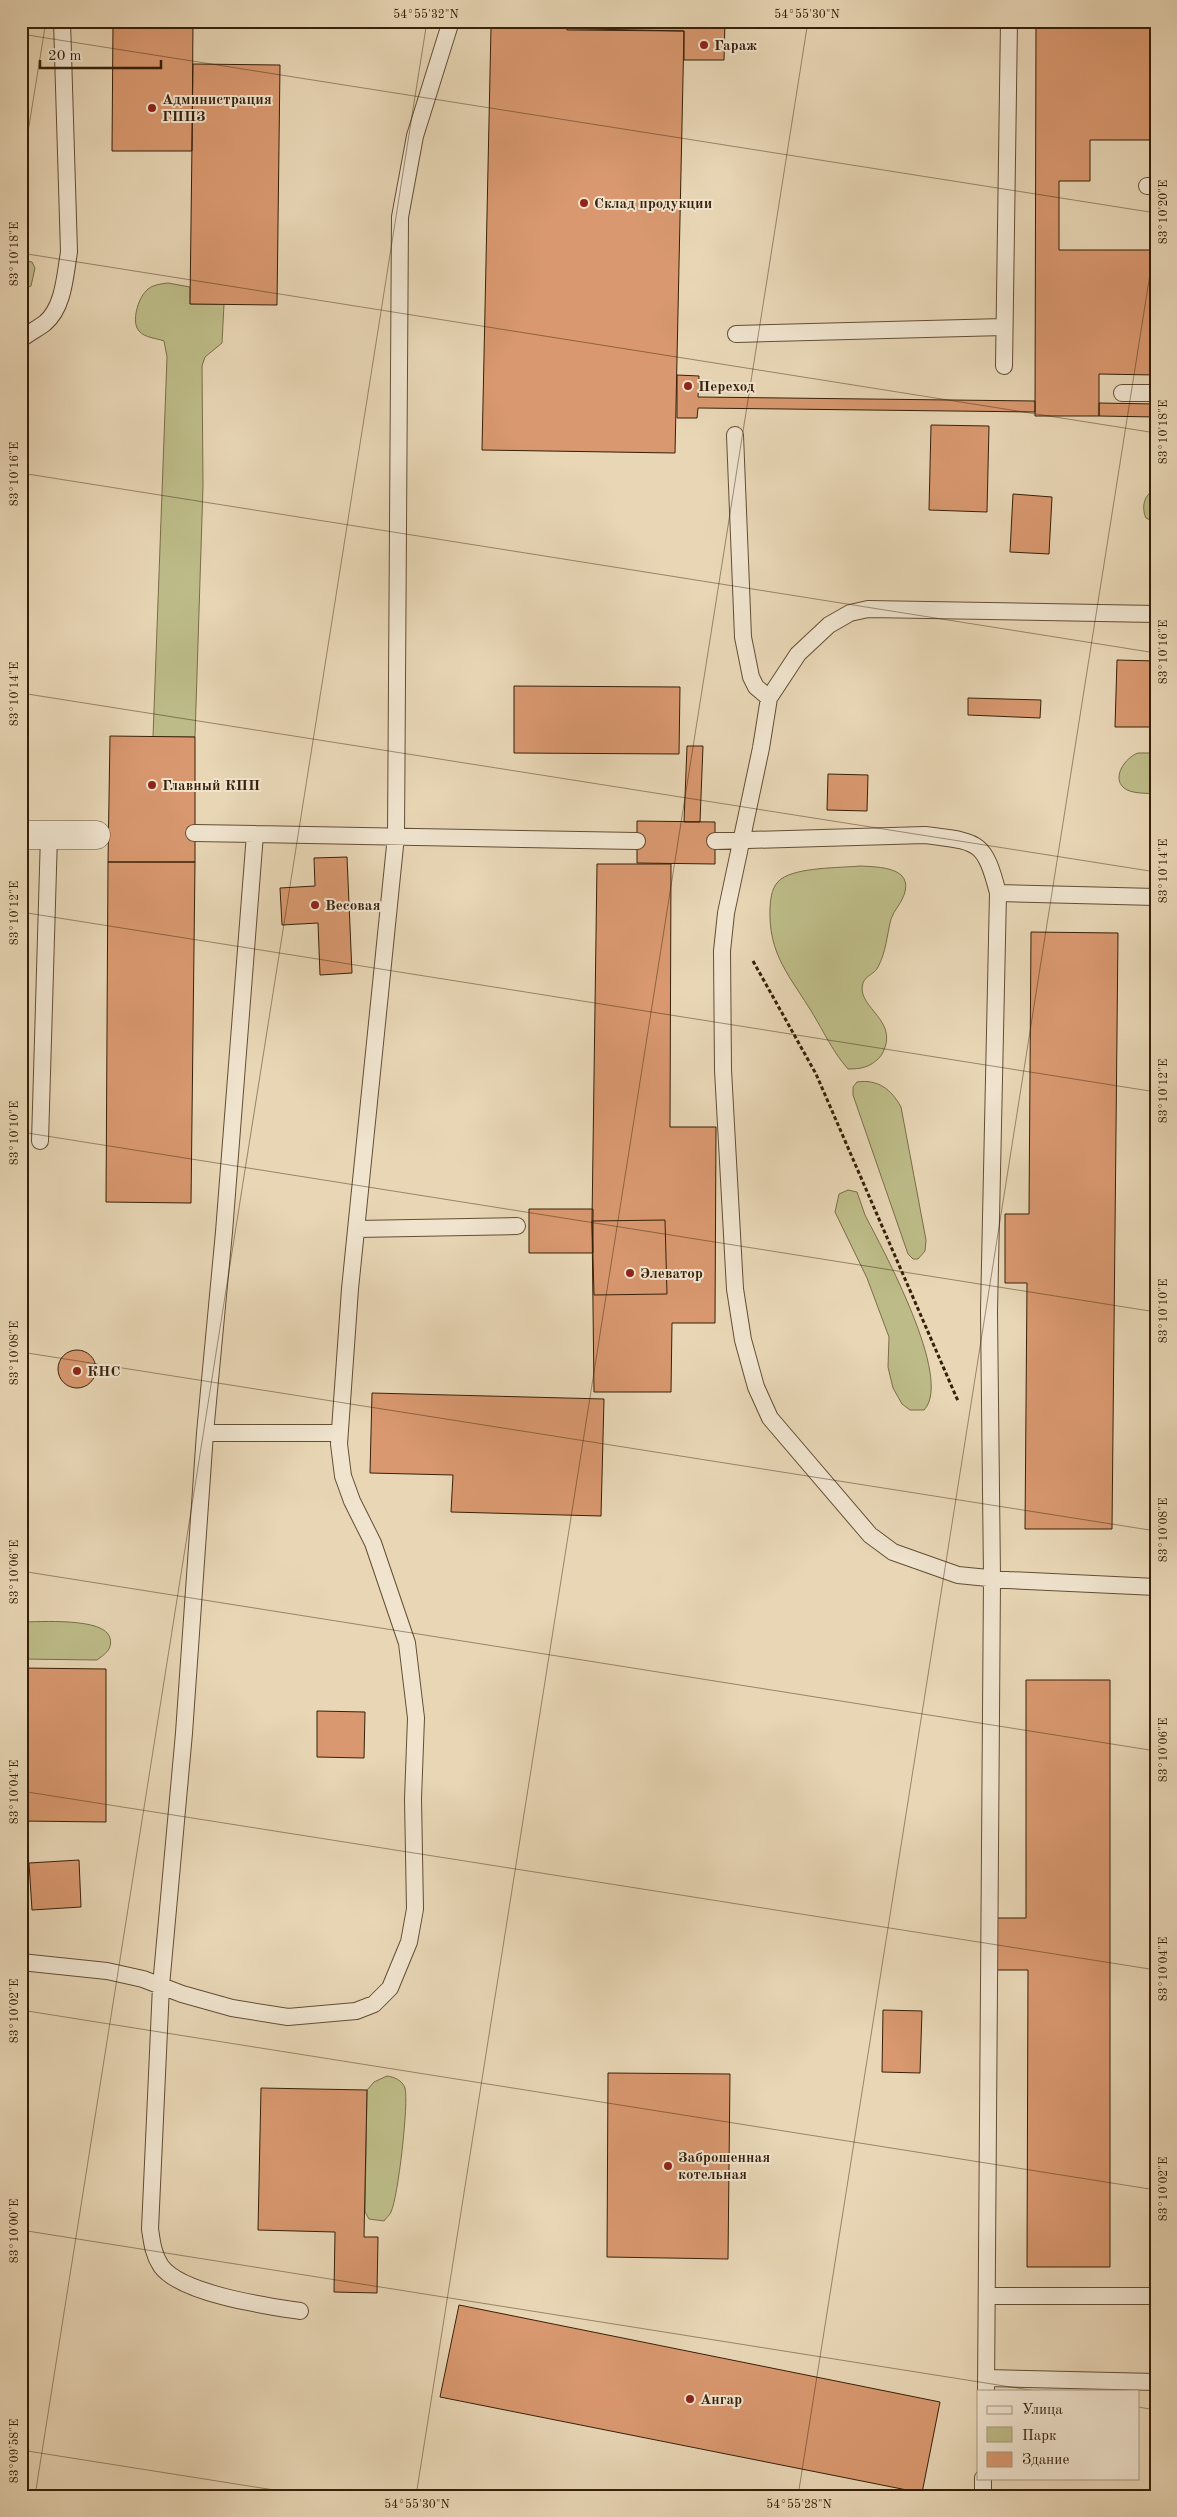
<svg xmlns="http://www.w3.org/2000/svg" width="1177" height="2517" viewBox="0 0 1177 2517" font-family="'Old Standard TT',serif">
<rect width="100%" height="100%" fill="#e8d6b5"/>
<filter id="stains"><feTurbulence type="fractalNoise" baseFrequency=".004" numOctaves="4"/><feColorMatrix values="0 0 0 0 .2 0 0 0 0 .09 0 0 0 0 .02 0 0 0 .5 -.17"/></filter>
<radialGradient id="worn" r=".72"><stop offset=".6" stop-color="#630" stop-opacity="0"/><stop offset="1" stop-color="#630" stop-opacity=".3"/></radialGradient>
<path fill="#bdbc88" stroke="#7a6e48" d="M21 260 32 262 35 268 31 286 21 290Z
M168 283 190 287V304H224L222 343 205 357 202 366 203 486 195 737H153L167 357 164 341C156 338 145 338 139 331 131 322 138 299 146 291 151 285 160 284 168 283Z
M1156 489V523L1146 518C1141 507 1144 494 1156 489Z
M1138 753H1156V794C1147 793 1131 794 1124 788 1111 777 1126 757 1138 753Z
M860 866C879 867 914 867 904 895 901 904 894 910 891 919 887 935 886 952 878 967 875 974 866 975 863 983 856 1005 892 1017 886 1044 884 1050 883 1054 879 1058 870 1067 862 1069 848 1069 833 1052 825 1034 813 1014 790 976 768 955 770 907 771 896 772 886 781 879 798 867 839 868 860 866Z
M857 1082C878 1079 891 1089 901 1107L926 1240 925 1251 918 1259H913L908 1254 853 1095V1087Z
M848 1190 857 1192 865 1215C882 1248 954 1379 924 1410H910L902 1404 893 1388 888 1367 889 1337 867 1278 835 1212 839 1194Z
M21 1622C39 1622 105 1617 110 1638 113 1649 105 1654 97 1660L21 1659Z
M387 2076C394 2077 402 2080 405 2088 409 2102 398 2198 391 2212 390 2215 386 2218 384 2221L369 2219 365 2212 367 2090 374 2082Z"/>
<path fill="#d9986f" stroke="#372009" d="M113 21H193L192 151H112Z
M567 21H725L724 60H684V31L567 30Z
M1036 21 1156 22V140H1090V181H1059V250H1156V375L1099 374V416H1035Z
M491 27 684 31 675 453 482 450Z
M193 64 280 65 277 305 190 304Z
M677 375 699 376 698 397 1035 401V412L698 408 697 418H677Z
M1099 403 1156 404V417L1099 416Z
M931 425 989 426 987 512 929 510Z
M1013 494 1052 497 1049 554 1010 552Z
M1117 660 1156 661V727H1115Z
M514 686 680 687 679 754 514 753Z
M968 698 1041 700 1040 718 968 715Z
M110 736 195 737V862H108Z
M687 746H703L700 822H684Z
M828 774 868 775 867 811 827 810Z
M637 821 715 822V864L637 863Z
M347 857 352 973 320 975 318 923 282 925 280 888 315 886 314 858Z
M108 862H195L191 1203 106 1202Z
M597 864H671L670 1127H716L715 1323H672L671 1392H594L592 1221Z
M1031 932 1118 933 1112 1529H1025L1027 1283H1005V1214H1029Z
M529 1209H593V1253H529Z
M665 1220 667 1294 594 1295 592 1221Z
M58 1369a19 19 0 1 1 38 0a19 19 0 1 1-38 0Z
M372 1393 604 1399 601 1516 451 1512 453 1475 370 1473Z
M21 1668 106 1669V1822L21 1821Z
M1026 1680H1110V2267H1027L1028 1970H996V1918H1026Z
M317 1711 365 1712 364 1758 317 1757Z
M79 1860 81 1907 32 1910 29 1863Z
M883 2010 922 2011 920 2073 882 2072Z
M608 2073 730 2074 728 2259 607 2257Z
M261 2088 367 2090 364 2237H378L377 2293 334 2292 335 2232 258 2230Z
M459 2305 940 2402 922 2493 440 2397Z"/>
<g fill="none" stroke-linecap="round" stroke-linejoin="round">
<defs>
<path id="lane" d="M1147 186H1156
M736 334 1004 327
M21 339C29 333 37 329 45 323 64 307 65 275 69 252L62 21
M1004 366 1009 21
M1122 393H1156
M735 435 743 637 751 677 756 687 769 698
M1156 614 868 609 850 613 829 625 798 654 769 698 761 748 726 913 722 951 723 1070 735 1289 743 1340 756 1387 770 1418 870 1535 893 1552 958 1575 1008 1580 1156 1587
M194 833 637 841
M255 834 224 1232 205 1433 184 1733 161 1986 150 2229C152 2242 153 2254 161 2266 181 2294 267 2306 300 2311
M715 841 925 835C978 842 984 839 998 893L989 1311 992 1578 986 2391
M998 893 1156 897
M40 1141 49 835
M357 1229 517 1226
M205 1433H339
M21 1962 107 1971 143 1979 182 1994 232 2008 288 2017 356 2011 374 2004 390 1988 409 1942 415 1909 413 1799 416 1718 407 1643 373 1543 352 1501 343 1476 339 1444 350 1289 396 836 400 217 415 136 451 21
M988 2296H1156
M986 2378 1156 2382
M983 2478V2496"/>
<path id="street" d="M21 835H96"/>
</defs>
<use href="#lane" stroke="#634e34" stroke-width="18"/>
<use href="#street" stroke="#634e34" stroke-width="29"/>
<path stroke="#372009" stroke-width="3" stroke-dasharray="4 2.5" stroke-linecap="butt" d="M753 961 816 1074 958 1401"/>
<use href="#lane" stroke="#f0e4cf" stroke-width="16"/>
<use href="#street" stroke="#f0e4cf" stroke-width="28"/>
</g>
<path fill="none" stroke="#372009" stroke-width="1" stroke-opacity="0.45" d="M21 34 1156 213M21 175 46 21M21 253 1156 433M21 473 1156 653M21 693 1156 872M21 912 1156 1092M21 1132 1156 1312M21 1352 1156 1531M21 1571 1156 1751M21 1791 1156 1970M21 2010 1156 2190M21 2230 1036 2391M1138 2407 1156 2410M21 2450 312 2496M35 2496 427 21M416 2496 808 21M798 2496 1156 236"/>
<g fill="#8f2418" stroke="#f0e4cf" stroke-width="2">
<circle cx="704" cy="45" r="5"/>
<circle cx="152" cy="108" r="5"/>
<circle cx="584" cy="203" r="5"/>
<circle cx="688" cy="386" r="5"/>
<circle cx="152" cy="785" r="5"/>
<circle cx="315" cy="905" r="5"/>
<circle cx="630" cy="1273" r="5"/>
<circle cx="77" cy="1371" r="5"/>
<circle cx="668" cy="2166" r="5"/>
<circle cx="690" cy="2399" r="5"/>
</g>
<g text-anchor="middle" stroke-width="4" stroke-linejoin="round" paint-order="stroke">
<g font-size="15" font-weight="bold" fill="#372009" stroke="#f0e4cf" text-anchor="start">
<text x="714" y="50">Гараж</text>
<text x="162" y="104">Администрация<tspan x="162" dy="17">ГППЗ</tspan></text>
<text x="594" y="208">Склад продукции</text>
<text x="698" y="391">Переход</text>
<text x="162" y="790">Главный КПП</text>
<text x="325" y="910">Весовая</text>
<text x="640" y="1278">Элеватор</text>
<text x="87" y="1376">КНС</text>
<text x="678" y="2162">Заброшенная<tspan x="678" dy="17">котельная</tspan></text>
<text x="700" y="2404">Ангар</text>
</g>
</g>
<rect width="1177" height="2517" fill="none" stroke="#e8d6b5" stroke-width="55"/>
<rect x="977" y="2390" width="162" height="90" fill="#f0e4cf" stroke="#a69680"/>
<rect x="987" y="2406" width="25" height="8" fill="#f0e4cf" stroke="#a69680"/>
<text x="1022" y="2414" font-size="15" fill="#372009">Улица</text>
<rect x="987" y="2427" width="25" height="15" fill="#bdbc88" stroke="#a69680"/>
<text x="1022" y="2440" font-size="15" fill="#372009">Парк</text>
<rect x="987" y="2452" width="25" height="15" fill="#d9986f" stroke="#a69680"/>
<text x="1022" y="2464" font-size="15" fill="#372009">Здание</text>
<path d="M40 60v8h121v-8" fill="none" stroke="#372009" stroke-width="2.5"/>
<text x="48" y="60" font-size="15" fill="#372009" stroke="#f0e4cf" stroke-width="4" paint-order="stroke">20 m</text>
<rect x="28" y="28" width="1122" height="2462" fill="none" stroke="#372009" stroke-width="2"/>
<g font-size="12" text-anchor="middle" fill="#372009">
<text x="426" y="18">54°55'32"N</text>
<text x="807" y="18">54°55'30"N</text>
<text transform="translate(1163 212) rotate(-90)" y="4">83°10'20"E</text>
<text transform="translate(14 254) rotate(-90)" y="4">83°10'18"E</text>
<text transform="translate(1163 432) rotate(-90)" y="4">83°10'18"E</text>
<text transform="translate(14 474) rotate(-90)" y="4">83°10'16"E</text>
<text transform="translate(1163 652) rotate(-90)" y="4">83°10'16"E</text>
<text transform="translate(14 694) rotate(-90)" y="4">83°10'14"E</text>
<text transform="translate(1163 871) rotate(-90)" y="4">83°10'14"E</text>
<text transform="translate(14 913) rotate(-90)" y="4">83°10'12"E</text>
<text transform="translate(1163 1091) rotate(-90)" y="4">83°10'12"E</text>
<text transform="translate(14 1133) rotate(-90)" y="4">83°10'10"E</text>
<text transform="translate(1163 1311) rotate(-90)" y="4">83°10'10"E</text>
<text transform="translate(14 1353) rotate(-90)" y="4">83°10'08"E</text>
<text transform="translate(1163 1530) rotate(-90)" y="4">83°10'08"E</text>
<text transform="translate(14 1572) rotate(-90)" y="4">83°10'06"E</text>
<text transform="translate(1163 1750) rotate(-90)" y="4">83°10'06"E</text>
<text transform="translate(14 1792) rotate(-90)" y="4">83°10'04"E</text>
<text transform="translate(1163 1969) rotate(-90)" y="4">83°10'04"E</text>
<text transform="translate(14 2011) rotate(-90)" y="4">83°10'02"E</text>
<text transform="translate(1163 2189) rotate(-90)" y="4">83°10'02"E</text>
<text transform="translate(14 2231) rotate(-90)" y="4">83°10'00"E</text>
<text transform="translate(14 2451) rotate(-90)" y="4">83°09'58"E</text>
<text x="417" y="2508">54°55'30"N</text>
<text x="799" y="2508">54°55'28"N</text>
</g>
<rect width="100%" height="100%" filter="url(#stains)"/>
<rect width="100%" height="100%" fill="url(#worn)"/>
</svg>
